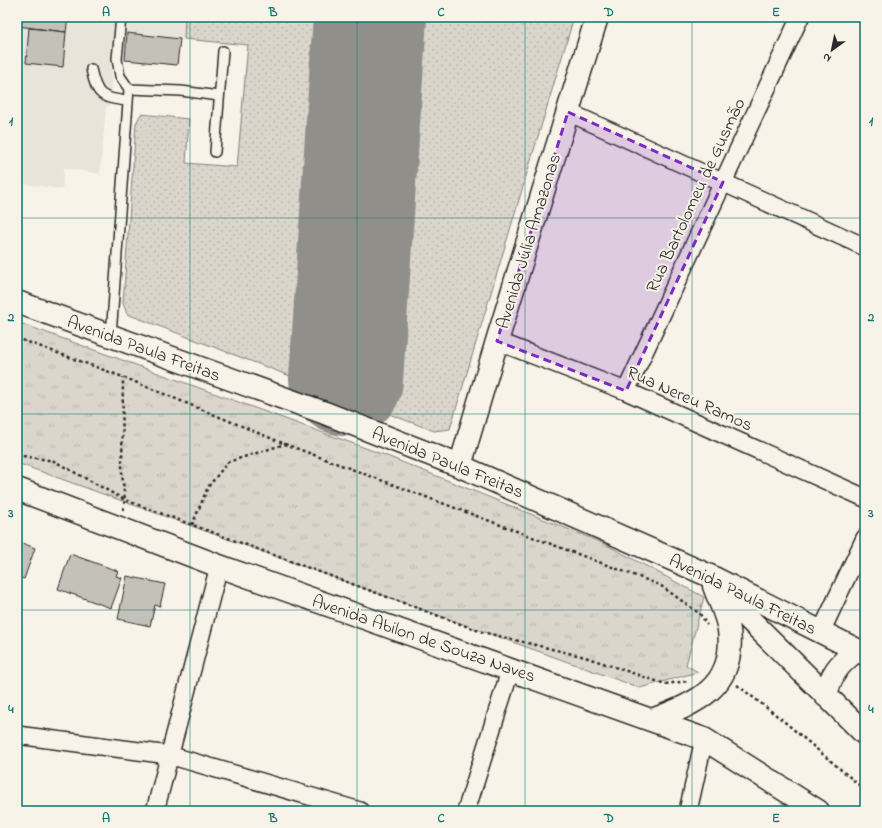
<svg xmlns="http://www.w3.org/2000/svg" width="882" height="828" viewBox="0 0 882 828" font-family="'Indie Flower',sans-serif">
<defs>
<pattern id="grass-dots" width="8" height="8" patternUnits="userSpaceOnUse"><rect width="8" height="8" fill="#dad6cc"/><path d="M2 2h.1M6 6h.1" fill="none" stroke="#bbb8af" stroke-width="1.8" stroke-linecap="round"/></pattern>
<pattern id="park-tufts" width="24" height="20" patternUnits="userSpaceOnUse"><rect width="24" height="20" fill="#dad6cc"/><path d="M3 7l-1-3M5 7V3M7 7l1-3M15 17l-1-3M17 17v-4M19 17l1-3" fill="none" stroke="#bbb8af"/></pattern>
</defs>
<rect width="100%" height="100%" fill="#f7f3e8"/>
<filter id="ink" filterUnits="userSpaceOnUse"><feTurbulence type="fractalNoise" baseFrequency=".025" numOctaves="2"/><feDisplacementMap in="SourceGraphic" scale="8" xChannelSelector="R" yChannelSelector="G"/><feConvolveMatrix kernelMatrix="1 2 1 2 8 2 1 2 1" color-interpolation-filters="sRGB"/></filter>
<g filter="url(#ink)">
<path fill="#e8e4da" d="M17 17H467L434 431 225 352 237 167 247 45 180 39 177 65 111 58 112 104 106 107 100 174 64 168 62 189 17 183Z"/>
<path fill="url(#grass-dots)" stroke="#82807c" d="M185 17H340L319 387 127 314 123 303 136 123 141 114 189 119 186 163 237 167 248 45 184 39Z
M402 17H574L450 429 434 431 376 409Z"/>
<path fill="url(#park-tufts)" stroke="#82807c" d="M17 322 382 454 605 544 704 597 686 665 698 672 640 688 17 463Z"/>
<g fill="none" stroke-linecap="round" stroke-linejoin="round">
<path stroke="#918f8a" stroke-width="114" d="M346 379 370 17"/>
</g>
<path fill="#c4c1b9" stroke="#2b2b2b" d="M17 17H68L66 32 17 26Z
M29 28 66 32 63 67 26 63Z
M127 33 180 39 177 65 125 60Z
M17 541 35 548 24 579 17 576Z
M70 554 118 571 116 576 122 578 111 608 58 589Z
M127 576 165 584 160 606 155 605 150 626 118 619Z"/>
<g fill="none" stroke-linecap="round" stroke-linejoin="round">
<defs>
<path id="lane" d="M121 17 117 59 120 76 129 89
M91 69C97 96 101 98 128 101
M215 152 223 51
M111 336 129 89 181 91 219 96"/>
<path id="street" d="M568 112 865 247
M497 341 626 391 865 498
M626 391 800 17
M821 632 865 538
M17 735 169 755 360 811
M155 811 219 566
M466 811 511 668
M688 811 704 739"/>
<path id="secondary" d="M17 302 325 413 460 466 710 576 865 654
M460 466 497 341 597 17
M17 489 219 566 704 739 818 811
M719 586 746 616 865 734
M826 696C831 673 839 664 857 650
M652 720C697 703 736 687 729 630 727 616 719 600 714 586"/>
</defs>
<use href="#lane" stroke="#2b2b2b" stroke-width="12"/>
<use href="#street" stroke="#2b2b2b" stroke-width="20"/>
<use href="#secondary" stroke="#2b2b2b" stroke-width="25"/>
<path stroke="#2b2b2b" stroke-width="2.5" stroke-dasharray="3 3" stroke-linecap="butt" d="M17 338 123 377 285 444 660 585 700 614 707 625
M17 455 54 461 125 500 482 632 585 657 665 684 689 681
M123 510 125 500 122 473 123 377
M192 525 208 487 228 462 285 444
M737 685 780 718 865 790"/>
<use href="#lane" stroke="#f7f3e8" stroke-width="9"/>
<use href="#street" stroke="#f7f3e8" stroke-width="17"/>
<use href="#secondary" stroke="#f7f3e8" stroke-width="22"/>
</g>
</g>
<path fill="#7b2cbf" fill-opacity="0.2" stroke="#7b2cbf" stroke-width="3" stroke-dasharray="8 5" stroke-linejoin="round" d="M568 112 723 182 626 391 497 341Z"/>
<path fill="none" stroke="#0f766e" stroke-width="1" stroke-opacity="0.55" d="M190 17V811M357 17V811M525 17V811M692 17V811M17 218H865M17 414H865M17 610H865"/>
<g text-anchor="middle" stroke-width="4" stroke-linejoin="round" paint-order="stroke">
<g font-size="18" fill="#2b2b2b" stroke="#f7f3e8">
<text transform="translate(695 195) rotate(-65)" y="6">Rua Bartolomeu de Gusmão</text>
<text transform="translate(528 241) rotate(-73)" y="6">Avenida Júlia Amazonas</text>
<text transform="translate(144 348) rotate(20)" y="6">Avenida Paula Freitas</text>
<text transform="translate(690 398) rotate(24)" y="6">Rua Nereu Ramos</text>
<text transform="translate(448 462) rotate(22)" y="6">Avenida Paula Freitas</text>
<text transform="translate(743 594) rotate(26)" y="6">Avenida Paula Freitas</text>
<text transform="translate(424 638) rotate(19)" y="6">Avenida Abilon de Souza Naves</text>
</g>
</g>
<rect width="882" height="828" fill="none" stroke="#f7f3e8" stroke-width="44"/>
<g transform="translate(832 50) rotate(213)" stroke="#f7f3e8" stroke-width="3" paint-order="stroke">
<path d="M0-3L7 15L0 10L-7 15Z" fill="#2b2b2b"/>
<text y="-6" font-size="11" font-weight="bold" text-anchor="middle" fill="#2b2b2b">N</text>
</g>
<rect x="22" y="22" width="838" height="784" fill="none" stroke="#0f766e" stroke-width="1.5"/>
<g font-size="13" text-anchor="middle" font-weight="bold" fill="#0f766e">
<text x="106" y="16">A</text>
<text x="273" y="16">B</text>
<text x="441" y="16">C</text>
<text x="609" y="16">D</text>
<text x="776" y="16">E</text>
<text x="11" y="125">1</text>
<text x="871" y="125">1</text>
<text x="11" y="321">2</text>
<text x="871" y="321">2</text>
<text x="11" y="517">3</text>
<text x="871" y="517">3</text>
<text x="11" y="713">4</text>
<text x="871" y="713">4</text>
<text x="106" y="822">A</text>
<text x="273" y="822">B</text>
<text x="441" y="822">C</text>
<text x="609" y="822">D</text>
<text x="776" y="822">E</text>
</g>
</svg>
